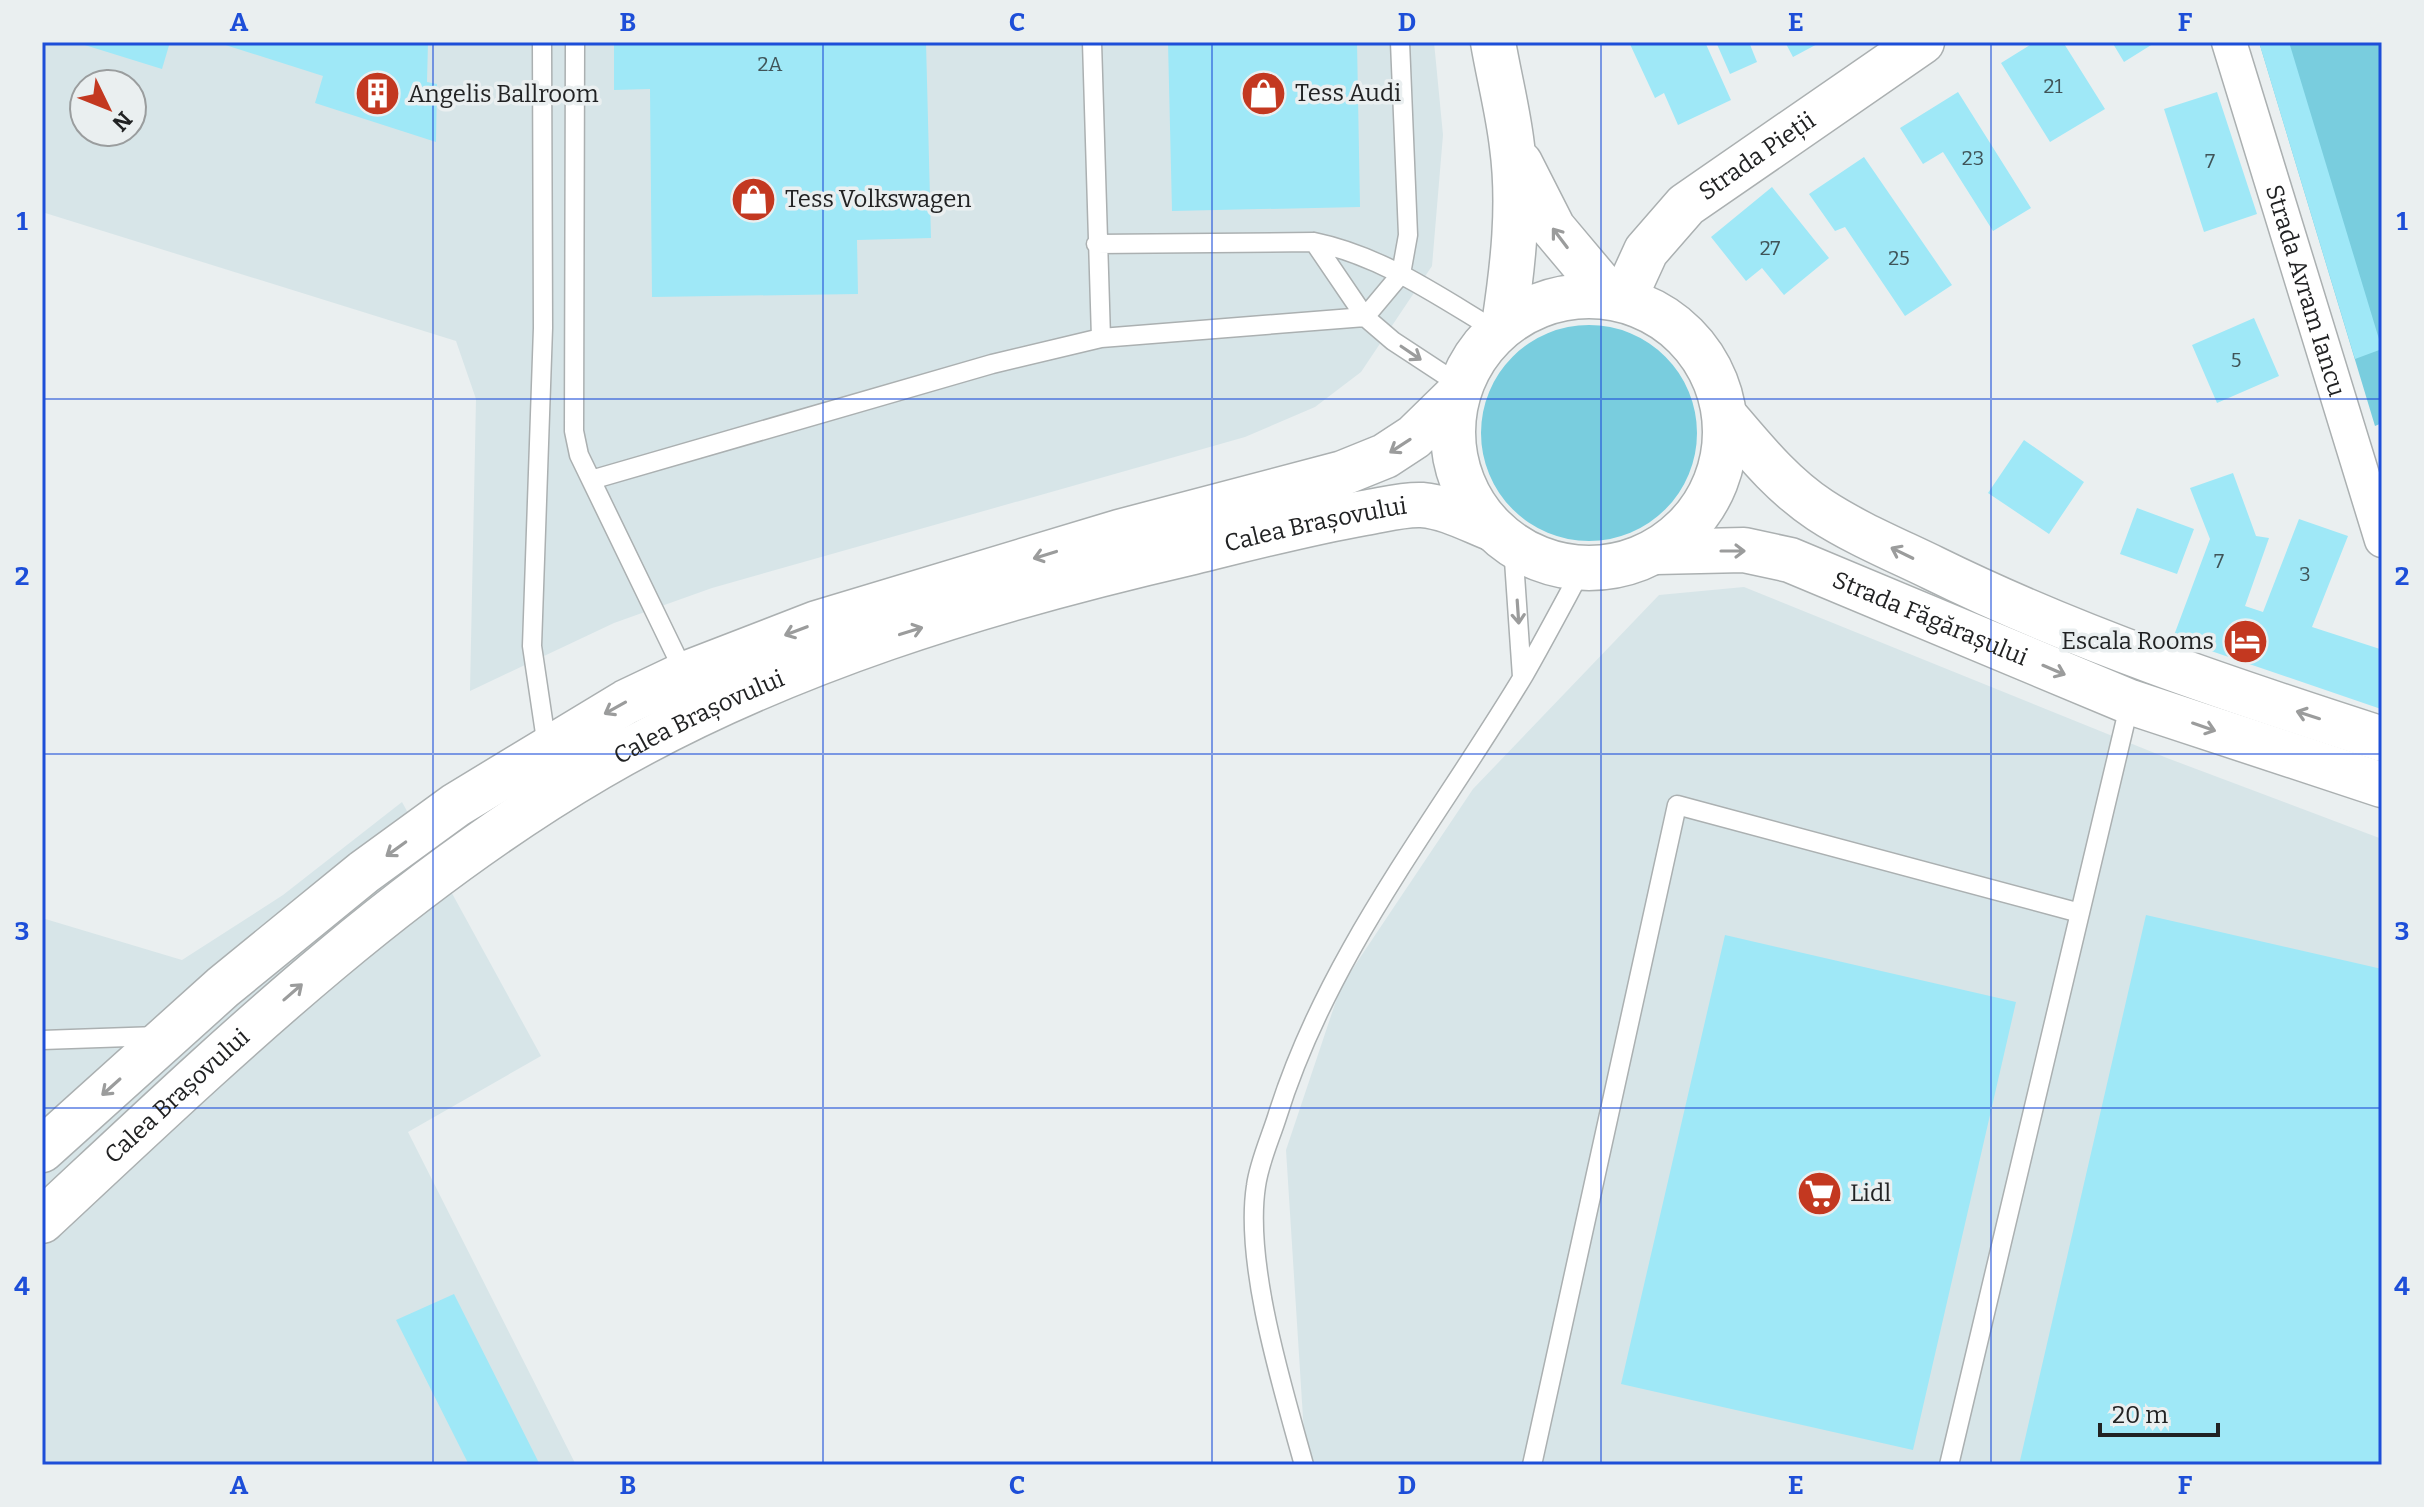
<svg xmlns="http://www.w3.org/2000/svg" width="2424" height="1507" viewBox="0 0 2424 1507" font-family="Bitter,serif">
<rect width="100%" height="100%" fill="#eaeff0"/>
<path fill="#d7e5e8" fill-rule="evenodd" d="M42 42H1434L1443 135 1432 266 1361 372 1315 407 1245 437 712 588 614 623 470 691 476 399 456 341 42 212ZM84 84H132V132H84Z
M1744 587 2167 758 2382 839V1465H1306L1286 1150 1341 986 1473 789 1659 595Z
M402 802 541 1056 408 1132 576 1465H42V918L182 960 283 895Z"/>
<path fill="#79cdde" d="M2259 42H2382V423L2375 426Z
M1481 433a108 108 0 1 1 216 0a108 108 0 1 1-216 0Z"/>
<path fill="#9fe8f7" d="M75 42H170L162 69Z
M216 42H428L427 82 437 84 436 142 315 103 323 76Z
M614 42H926L931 238 857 240 858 294 652 297 650 89 614 90Z
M1168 42H1357L1360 207 1172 211Z
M1629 42H1705L1731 100 1678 125 1664 93 1655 98Z
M1716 42H1749L1757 62 1730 74Z
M1785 42H1821L1793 57Z
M2035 42H2063L2105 109 2050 142 2001 63Z
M2112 42H2156L2124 62Z
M2259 42H2289L2382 349 2355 359Z
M1958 92 2031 208 1993 231 1943 152 1923 164 1900 128Z
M2217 92 2257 214 2204 232 2164 109Z
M1864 157 1952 285 1905 316 1845 227 1835 231 1809 194Z
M1772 187 1829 258 1784 295 1762 268 1746 281 1711 237Z
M2254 318 2279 376 2217 403 2192 345Z
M2024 440 2084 482 2049 534 1988 493Z
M2233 473 2256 536 2269 538 2245 606 2263 612 2299 519 2348 536 2312 627 2380 649 2381 709 2173 638 2210 539 2190 488Z
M2137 508 2194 529 2177 574 2120 554Z
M2146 915 2382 969V1465H2019Z
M1725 935 2016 1002 1913 1450 1621 1384Z
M454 1294 540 1465H469L396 1320Z"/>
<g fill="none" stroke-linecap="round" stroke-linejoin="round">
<defs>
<path id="lane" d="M542 42 543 328 532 646 547 747
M575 42 574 431 579 455 685 674
M1092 42 1101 338
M1314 242 1365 317 1393 341 1460 385
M1096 244 1314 242C1382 256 1438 296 1497 331
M591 480 992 364 1101 338 1365 317 1401 274 1408 235 1400 42
M1513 546 1522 677
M42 1040 158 1036
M1304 1465C1283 1389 1244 1264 1256 1186 1259 1163 1270 1139 1277 1117 1328 953 1437 820 1524 675 1544 640 1563 604 1582 569
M1532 1465 1677 805 2080 913
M1949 1465 2130 702"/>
<g id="street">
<path id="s1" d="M2229 42 2382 540"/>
</g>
<g id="secondary">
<path id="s2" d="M1624 299 1646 251 1686 205 1922 42"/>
</g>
<path id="primary" d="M1493 42C1499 77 1508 111 1512 146 1520 205 1513 266 1504 325
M1520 163 1553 228 1611 297"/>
<g id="highway">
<circle cx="1589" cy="432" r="136"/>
<path d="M1725 416C1754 450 1782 485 1820 510 1855 533 1896 550 1933 568 2077 639 2230 690 2382 739"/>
<path id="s3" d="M1655 552 1744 550 1790 560 2130 702 2382 785"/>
<path d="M42 1150 223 987 364 872 456 805 626 702 685 674 817 623 1119 532 1343 473 1385 456 1414 437 1458 394"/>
<path id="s4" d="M42 1221C216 1059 391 889 598 768 779 662 989 599 1193 552 1250 538 1307 523 1364 513 1383 510 1403 504 1422 505 1447 507 1470 520 1493 529"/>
</g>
</defs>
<use href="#lane" stroke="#abb0b1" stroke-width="21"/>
<use href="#street" stroke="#abb0b1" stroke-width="37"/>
<use href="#secondary" stroke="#abb0b1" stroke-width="47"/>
<use href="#primary" stroke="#abb0b1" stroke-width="47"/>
<use href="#highway" stroke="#abb0b1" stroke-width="47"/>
<use href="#lane" stroke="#fff" stroke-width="18"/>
<use href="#street" stroke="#fff" stroke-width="34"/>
<use href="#secondary" stroke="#fff" stroke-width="44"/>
<use href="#primary" stroke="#fff" stroke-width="44"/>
<use href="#highway" stroke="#fff" stroke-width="44"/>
</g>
<defs><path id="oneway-shaft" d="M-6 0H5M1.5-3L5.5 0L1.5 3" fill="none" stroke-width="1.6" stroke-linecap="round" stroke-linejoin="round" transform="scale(2)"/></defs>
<g stroke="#9b9c9c">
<use href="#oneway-shaft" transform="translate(1560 238) rotate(-127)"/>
<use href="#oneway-shaft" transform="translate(1411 353) rotate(34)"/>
<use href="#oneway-shaft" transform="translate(1400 446) rotate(147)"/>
<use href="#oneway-shaft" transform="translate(1733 551)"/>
<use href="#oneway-shaft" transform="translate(1902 553) rotate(-154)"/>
<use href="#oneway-shaft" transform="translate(1045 555) rotate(163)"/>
<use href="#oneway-shaft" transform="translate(1518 612) rotate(86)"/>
<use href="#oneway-shaft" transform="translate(796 631) rotate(159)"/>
<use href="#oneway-shaft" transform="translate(911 631) rotate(-17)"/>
<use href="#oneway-shaft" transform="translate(2054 670) rotate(23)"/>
<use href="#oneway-shaft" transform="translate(615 708) rotate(151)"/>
<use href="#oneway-shaft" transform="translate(2308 715) rotate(-162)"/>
<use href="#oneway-shaft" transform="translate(2204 727) rotate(19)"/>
<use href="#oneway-shaft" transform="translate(396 849) rotate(144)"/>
<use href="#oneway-shaft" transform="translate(293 992) rotate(-41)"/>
<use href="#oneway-shaft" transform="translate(111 1087) rotate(138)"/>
</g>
<path fill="none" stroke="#1d4ed8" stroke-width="2" stroke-opacity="0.55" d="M433 42V1465M823 42V1465M1212 42V1465M1601 42V1465M1991 42V1465M42 399H2382M42 754H2382M42 1108H2382"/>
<defs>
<symbol id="shop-disc" viewBox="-11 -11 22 22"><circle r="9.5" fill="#c33820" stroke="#eaeff0"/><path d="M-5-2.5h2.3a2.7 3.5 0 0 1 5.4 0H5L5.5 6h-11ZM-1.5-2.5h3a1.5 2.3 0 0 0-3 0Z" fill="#fff"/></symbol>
<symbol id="building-disc" viewBox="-11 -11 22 22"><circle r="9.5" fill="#c33820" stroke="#eaeff0"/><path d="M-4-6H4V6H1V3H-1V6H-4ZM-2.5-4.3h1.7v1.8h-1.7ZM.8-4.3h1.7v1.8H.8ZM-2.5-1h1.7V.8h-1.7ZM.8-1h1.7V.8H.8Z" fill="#fff"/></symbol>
<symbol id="hotel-disc" viewBox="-11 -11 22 22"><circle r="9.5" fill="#c33820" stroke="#eaeff0"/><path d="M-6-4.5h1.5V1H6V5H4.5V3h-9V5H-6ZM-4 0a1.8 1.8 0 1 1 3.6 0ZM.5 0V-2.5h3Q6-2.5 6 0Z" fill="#fff"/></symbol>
<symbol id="supermarket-disc" viewBox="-11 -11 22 22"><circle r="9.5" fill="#c33820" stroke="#eaeff0"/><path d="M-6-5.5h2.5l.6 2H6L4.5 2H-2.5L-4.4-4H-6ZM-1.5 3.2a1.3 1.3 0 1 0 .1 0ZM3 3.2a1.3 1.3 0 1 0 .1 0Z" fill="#fff"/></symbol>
</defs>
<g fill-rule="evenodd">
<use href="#shop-disc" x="1238" y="68" width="51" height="51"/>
<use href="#building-disc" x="352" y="68" width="51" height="51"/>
<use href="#shop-disc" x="728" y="174" width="51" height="51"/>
<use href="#hotel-disc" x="2220" y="616" width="51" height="51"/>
<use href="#supermarket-disc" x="1794" y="1168" width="51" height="51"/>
</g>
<g text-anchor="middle" stroke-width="7" stroke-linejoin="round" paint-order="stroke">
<g font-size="20" fill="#405458">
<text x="770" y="71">2A</text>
<text x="2053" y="93">21</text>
<text x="1973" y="165">23</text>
<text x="2210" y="168">7</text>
<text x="1770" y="255">27</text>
<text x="1899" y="265">25</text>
<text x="2236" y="367">5</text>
<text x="2219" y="568">7</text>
<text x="2305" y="581">3</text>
</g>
<g font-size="24" fill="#212223" stroke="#eaeff0" text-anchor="start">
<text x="1295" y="101">Tess Audi</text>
<text x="408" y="102">Angelis Ballroom</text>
<text x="785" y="207">Tess Volkswagen</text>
<text x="2214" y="649" text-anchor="end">Escala Rooms</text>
<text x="1850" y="1201">Lidl</text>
</g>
<g font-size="24" fill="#212223" stroke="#eaeff0">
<text dy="8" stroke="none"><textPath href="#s2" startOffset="200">Strada Pieții</textPath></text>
<text dy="8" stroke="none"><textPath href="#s1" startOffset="260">Strada Avram Iancu</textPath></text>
<text dy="8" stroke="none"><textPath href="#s4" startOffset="1480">Calea Brașovului</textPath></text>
<text dy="8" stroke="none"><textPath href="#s3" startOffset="288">Strada Făgărașului</textPath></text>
<text dy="8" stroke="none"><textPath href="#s4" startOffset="832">Calea Brașovului</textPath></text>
<text dy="8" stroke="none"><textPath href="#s4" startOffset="184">Calea Brașovului</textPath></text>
</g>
</g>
<rect width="2424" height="1507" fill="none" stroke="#eaeff0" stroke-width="88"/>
<g transform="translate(108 108) rotate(133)"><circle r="38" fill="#eaeff0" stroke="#9a9d9e" stroke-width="2"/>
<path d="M0-6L14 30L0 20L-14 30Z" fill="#c33820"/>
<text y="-12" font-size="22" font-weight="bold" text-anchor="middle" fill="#212223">N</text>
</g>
<path d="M2100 1423v12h118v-12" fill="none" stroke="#212223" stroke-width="4"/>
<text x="2112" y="1423" font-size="24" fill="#212223" stroke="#eaeff0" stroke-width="6" paint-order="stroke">20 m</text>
<rect x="44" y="44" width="2336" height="1419" fill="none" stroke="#1d4ed8" stroke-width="3"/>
<g font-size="26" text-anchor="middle" font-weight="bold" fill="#1d4ed8">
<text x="239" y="31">A</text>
<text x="628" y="31">B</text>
<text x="1017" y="31">C</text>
<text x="1407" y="31">D</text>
<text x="1796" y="31">E</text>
<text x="2185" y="31">F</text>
<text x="22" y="230">1</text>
<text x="2402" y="230">1</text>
<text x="22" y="585">2</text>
<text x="2402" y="585">2</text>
<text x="22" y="940">3</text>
<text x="2402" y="940">3</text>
<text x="22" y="1295">4</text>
<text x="2402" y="1295">4</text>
<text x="239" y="1494">A</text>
<text x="628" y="1494">B</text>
<text x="1017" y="1494">C</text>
<text x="1407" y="1494">D</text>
<text x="1796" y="1494">E</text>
<text x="2185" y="1494">F</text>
</g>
</svg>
